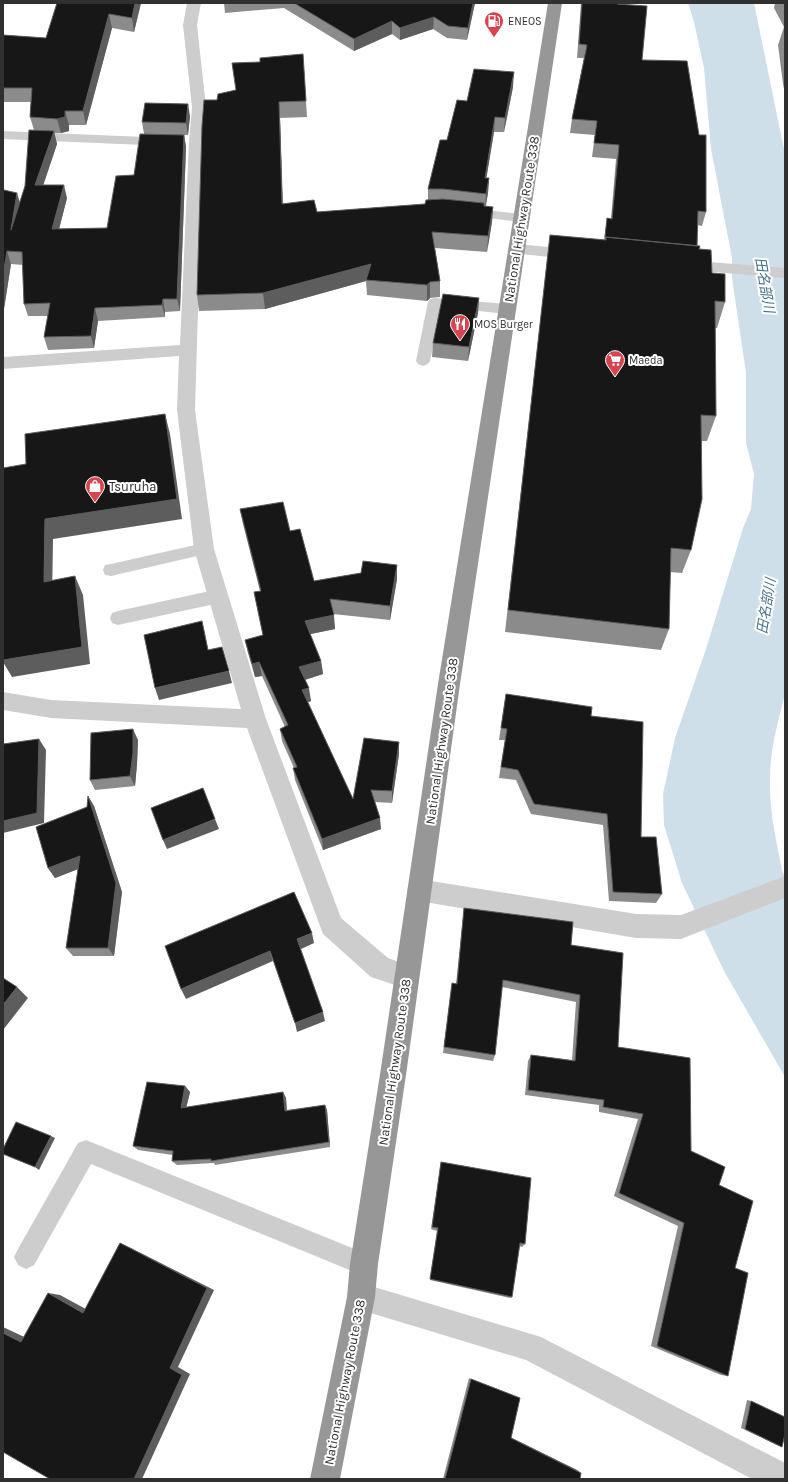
<svg xmlns="http://www.w3.org/2000/svg" width="788" height="1482" viewBox="0 0 788 1482" font-family="Karla,'Noto Sans JP',sans-serif">
<rect width="100%" height="100%" fill="#fff"/>
<path fill="#cedfea" d="M688 3H754L785 154V694C778 721 770 750 770 779 769 809 776 840 782 870L785 877V1077L724 971 682 883 664 825 663 794 675 738 706 649 743 528 751 509 754 474 746 443V373L732 278V258L711 149 704 68 694 22Z"/>
<g fill="none" stroke-linecap="round" stroke-linejoin="round">
<path fill="#cdcdcd" fill-rule="evenodd" d="M468 208 521 214 526 215 527 218 526 221 521 222 463 215 462 212 463 209Z
M435 298 507 304 512 306 514 309 512 312 507 314 441 307 430 361 428 364 423 366 418 364 416 361 428 302 430 299Z
M204 543 210 545 212 549 210 553 111 576 105 575 103 570 105 565 111 564Z
M219 589 225 591 227 596 225 601 219 603 118 625 112 623 110 618 112 613 118 611Z
M86 1140 372 1256 376 1264 372 1272 364 1276 91 1164 34 1265 26 1269 18 1265 14 1257 18 1249 78 1143Z"/>
<path fill="#cdcdcd" fill-rule="evenodd" d="M187 3H201L197 25 206 107 203 142 195 410 214 549 266 719 341 918 388 958 416 968 419 977 416 986 407 989 371 977 323 934 247 728 51 718 3 710V692L51 700 241 709 194 549 177 410 179 356 3 369V357L180 345 189 142 192 107 183 25Z
M3 131 168 138 173 139 175 142 173 145 168 146 3 139Z
M517 244 579 250 585 251 587 255 585 259 579 260 511 253 509 249 511 245Z
M683 260 785 268V278L677 269 675 265 677 261Z
M785 876V898L681 939 636 938 419 901 411 898 407 890 411 882 419 879 636 914 681 915Z
M361 1283 541 1337 785 1463V1479H752L526 1360 351 1307 347 1297 351 1287Z"/>
<path fill="#979797" fill-rule="evenodd" d="M548 3H562L460 684 407 1068 378 1264 375 1297 340 1479H310L347 1297 350 1264 381 1068 438 684Z"/>
</g>
<path fill="#8b8b8b" d="M57 3H141L134 32 112 28 86 125H69V131L61 133H54L57 144 43 185 67 198 59 229 107 228 134 175 144 134 142 122 190 116 188 135H184L186 147 180 311 165 312V317L98 321 94 348 48 350 44 337 48 316H28L24 304 23 265 11 264 3 315V193L20 202 25 186 34 130 30 117 31 102H3V35L46 38Z
M224 3H475L467 40 447 38 433 29 400 40 392 34 354 51 284 8 225 13Z
M581 3H617L642 60 706 212 702 226 697 225V246L699 249 712 273 725 302 717 328H715L716 416 707 441H702L691 550 682 573 670 572 669 629 661 650 505 632 547 261 550 235 604 240 607 218 611 219 616 159 592 157 595 135 570 133 572 119 584 58H577Z
M775 3H785V94L783 84 778 45 784 27 774 8Z
M303 54 307 117 280 118 283 203 317 212 425 204 428 199V189L447 140 467 101 513 87 504 132H494L486 178H489L488 193 486 206 493 207 492 222 487 252 435 248 440 281V297L430 298 427 301 367 295 366 281 265 309 199 311 197 295 217 100 236 90 260 62Z
M479 298 478 313 468 361 432 357 433 343Z
M240 509 290 531 314 581 361 573 397 565V579L390 620 333 614 335 629 310 634 321 661 323 674 305 680 311 701 308 702 353 799 399 754 392 803 375 802 381 829 323 850 295 780 293 768H294L282 741 280 729 285 727 262 676 255 677 248 653 245 640 263 636 254 592 260 591 243 524Z
M506 694 591 716 641 837 662 894 656 903 609 901 603 825 531 814 516 780 499 778 505 740H499Z
M138 740 137 764 135 786 95 790 90 780Z
M88 796 94 806 122 892 114 956H73L66 948 78 869 55 878 48 868 87 807Z
M464 908 571 945 618 1047 691 1151 719 1185 735 1268 728 1376 721 1375 651 1346 678 1226 614 1196 638 1119 599 1112V1105L525 1095 528 1061 531 1055 572 1060 576 1002 502 987 495 1055 493 1061 443 1053 451 991 456 984Z
M185 1086 190 1092 186 1108 283 1092 286 1098 287 1110 325 1105 327 1110 330 1147 215 1165 214 1163 177 1165 172 1161 173 1155 138 1150 133 1146Z
M441 1162 525 1244 522 1247 519 1246 512 1297 510 1298 430 1280 437 1231 431 1229Z
M469 1378 520 1398 511 1438 577 1470 580 1479H443Z
M747 1400 751 1401 782 1447 777 1445 741 1428Z"/>
<path fill="#5d5d5d" d="M135 3H141L134 32 132 18Z
M473 3H475L467 40 468 28Z
M109 14 112 28 86 125 83 111Z
M434 17 433 29 400 40V28Z
M392 21V34L354 51V39Z
M514 72 513 87 504 132 505 118Z
M279 102 280 118 283 219 282 204Z
M188 104 190 116 188 135 186 123Z
M65 111 69 125V131L61 133 57 119Z
M495 117 494 132 484 193 485 178Z
M54 131 57 144 39 198 35 185Z
M184 135 186 147 180 311 177 299Z
M489 178 488 193 485 208 486 194Z
M64 185 67 198 56 241 52 229Z
M17 193 21 206 11 230Z
M493 207 492 222 487 252 488 236Z
M7 251 11 264 3 315V275Z
M371 264 366 281 265 309 263 293Z
M430 282V298L427 301V285Z
M479 298 478 313 468 361 469 347Z
M163 299 165 312V317L162 305Z
M95 308 98 321 94 348 91 336Z
M165 414 170 434 182 519 53 539 52 600 44 582 45 519Z
M397 565V579L390 620V606Z
M75 576 83 595 90 664 12 677 3 662V660Z
M334 615 335 629 306 635 305 621Z
M321 661 323 674 301 681 299 667Z
M259 662 262 676 255 677 252 664Z
M229 671 232 683 159 700 155 688Z
M309 688 311 701 304 704 302 690Z
M133 729 138 740 137 764 135 786 130 776Z
M39 739 46 750 44 823 3 833V821Z
M399 742V754L392 803V791Z
M88 796 94 806 122 892 114 956 108 948Z
M380 818 381 829 323 850 322 839Z
M215 819 219 829 167 849 163 840Z
M80 856 86 866 55 878 48 868Z
M312 933 314 943 299 950 297 939Z
M270 951 273 961 186 999 181 989Z
M17 987 28 998 3 1030V1005Z
M323 1012 325 1021 297 1032 295 1023Z
M185 1086 190 1092 185 1113 181 1108Z
M283 1092 286 1098 287 1116 285 1111Z
M325 1105 327 1110 330 1147 329 1142Z
M51 1136 55 1138 39 1170 35 1167Z
M120 1243 129 1247 214 1290 178 1367 190 1374 142 1479H134L170 1368Z
M48 1293 60 1295 95 1314 83 1313Z
M3 1327 35 1342H21L3 1333Z
M508 1436 577 1470 581 1473 511 1438Z"/>
<path fill="#171717" stroke="#5d5d5d" d="M57 3H135L132 18 109 14 83 111H65V117L57 119 30 117 32 88H3V35L46 38Z
M294 3H473L468 28 448 26 434 17 400 28 392 21 354 39Z
M582 3H617V4L647 6 642 60 687 61 699 135H706V212L698 211 697 246 605 237 607 218 612 219 619 145 594 143 597 121 572 119 587 45 579 44Z
M303 54 306 101 279 102 282 204 314 200 317 212 425 204 426 200 443 199 484 203V206L493 207 488 236 432 232 440 281 430 282 427 285 366 280 371 264 263 293 197 295 202 126 204 100H217L218 94 236 90 232 63 260 62V58Z
M474 69 514 72 505 118 495 117 485 178H489L486 194 443 189H428L440 140H447L457 100 467 101Z
M145 103 188 104 186 123 142 122Z
M29 130 54 131 35 185H64L52 229 107 228 116 176 134 175 140 134 184 135 177 299H163L162 305 95 308 91 336 44 337 50 303 24 304 22 252 7 251 3 275V193L4 190 17 193 11 230 25 186Z
M550 235 606 240V237L700 246 699 249 711 250 712 273 725 274V302L715 301 716 416 701 415 702 499 691 550 671 548 669 629 508 610Z
M443 294 479 298 469 347 433 343Z
M165 414 177 499 45 519 44 582 75 576 82 647 3 660V468L26 464 25 434Z
M283 502 290 531 300 529 314 581 361 573 363 561 397 565 390 606 330 599 334 615 305 621 321 661 299 667 309 688 302 690 353 799 364 738 399 742 392 791 371 790 380 818 322 839 293 768 297 767 280 729 288 725 259 662 252 664 245 640 263 635 254 592 261 591 240 509Z
M202 621 208 650 222 647 229 671 155 688 144 635Z
M506 694 592 707 591 716 643 722 641 837H656L662 894 613 892 607 814 534 804 518 770 501 767 507 729 501 728Z
M133 729V753L130 776 90 780 91 733Z
M39 739 37 813 3 821V744Z
M203 788 215 819 163 840 151 808Z
M88 796 116 883 108 948H66L80 856 48 868 36 827 87 807Z
M294 892 312 933 297 939 323 1012 295 1023 270 951 181 989 165 946Z
M464 908 573 922 571 945 623 953 618 1047 690 1058 691 1151 725 1167 719 1185 753 1201 735 1268 748 1273 728 1376 657 1346 684 1223 619 1193 643 1114 603 1107 604 1100 528 1090 531 1055 575 1061 580 995 503 980 495 1055 444 1047 452 983 457 984Z
M3 978 17 987 3 1005Z
M147 1082 185 1086 181 1108 283 1092 285 1111 325 1105 329 1142 211 1161V1159L172 1161 173 1151 133 1146Z
M16 1122 51 1136 35 1167 3 1154V1149Z
M441 1162 531 1178 525 1244 520 1243 512 1297 430 1279 438 1228 432 1227Z
M120 1243 207 1288 170 1368 182 1375 134 1479H50L3 1452V1333L21 1342 48 1293 83 1313Z
M471 1379 520 1398 511 1438 581 1473 580 1479H445Z
M751 1401 785 1417V1434L782 1447 745 1429Z"/>
<defs>
<symbol id="fuel-pin" viewBox="-11 -11 22 30"><path d="M0 17L-7.5 6A9.5 9.5 0 1 1 7.5 6Z" fill="#d5444f" stroke="#fff"/><path d="M-5.5-6h7V0h2V4h1.3V-2.5L3-4.5l.8-.8L6-3V5H2.5V1h-1V6h-7ZM-4.2-4.7v3.2H.2V-4.7Z" fill="#fff"/></symbol>
<symbol id="restaurant-pin" viewBox="-11 -11 22 30"><path d="M0 17L-7.5 6A9.5 9.5 0 1 1 7.5 6Z" fill="#d5444f" stroke="#fff"/><path d="M-5-6h1v4h1v-4h1v4h1v-4h1v5L-1.5 .5V6h-2V.5L-5-1ZM5-6V6H3V1.5H1.5Q1.5-4 5-6Z" fill="#fff"/></symbol>
<symbol id="supermarket-pin" viewBox="-11 -11 22 30"><path d="M0 17L-7.5 6A9.5 9.5 0 1 1 7.5 6Z" fill="#d5444f" stroke="#fff"/><path d="M-6-5.5h2.5l.6 2H6L4.5 2H-2.5L-4.4-4H-6ZM-1.5 3.2a1.3 1.3 0 1 0 .1 0ZM3 3.2a1.3 1.3 0 1 0 .1 0Z" fill="#fff"/></symbol>
<symbol id="shop-pin" viewBox="-11 -11 22 30"><path d="M0 17L-7.5 6A9.5 9.5 0 1 1 7.5 6Z" fill="#d5444f" stroke="#fff"/><path d="M-5-2.5h2.3a2.7 3.5 0 0 1 5.4 0H5L5.5 6h-11ZM-1.5-2.5h3a1.5 2.3 0 0 0-3 0Z" fill="#fff"/></symbol>
</defs>
<g fill-rule="evenodd">
<use href="#fuel-pin" x="483" y="10" width="22" height="30"/>
<use href="#restaurant-pin" x="449" y="313" width="22" height="30"/>
<use href="#supermarket-pin" x="604" y="349" width="22" height="30"/>
<use href="#shop-pin" x="84" y="475" width="22" height="30"/>
</g>
<g text-anchor="middle" stroke-width="4" stroke-linejoin="round" paint-order="stroke">
<g font-size="11" fill="#303030" stroke="#fff" text-anchor="start">
<text x="508" y="25">ENEOS</text>
<text x="474" y="328">MOS Burger</text>
<text x="629" y="364">Maeda</text>
</g>
<g font-size="13" fill="#303030" stroke="#fff">
<text transform="translate(521 219) rotate(-81)" y="5">National Highway Route 338</text>
<text transform="translate(441 741) rotate(-82)" y="5">National Highway Route 338</text>
<text transform="translate(394 1062) rotate(-82)" y="5">National Highway Route 338</text>
<text transform="translate(344 1382) rotate(-79)" y="5">National Highway Route 338</text>
</g>
<g font-size="13" fill="#303030" stroke="#fff" text-anchor="start">
<text x="109" y="491">Tsuruha</text>
</g>
<g font-size="14" font-style="italic" fill="#45708b" stroke="#fff">
<text transform="translate(765 285) rotate(80)" y="5">田名部川</text>
<text transform="translate(766 606) rotate(-81)" y="5">田名部川</text>
</g>
</g>
<rect width="788" height="1482" fill="none" stroke="#303030" stroke-width="8"/>
</svg>
